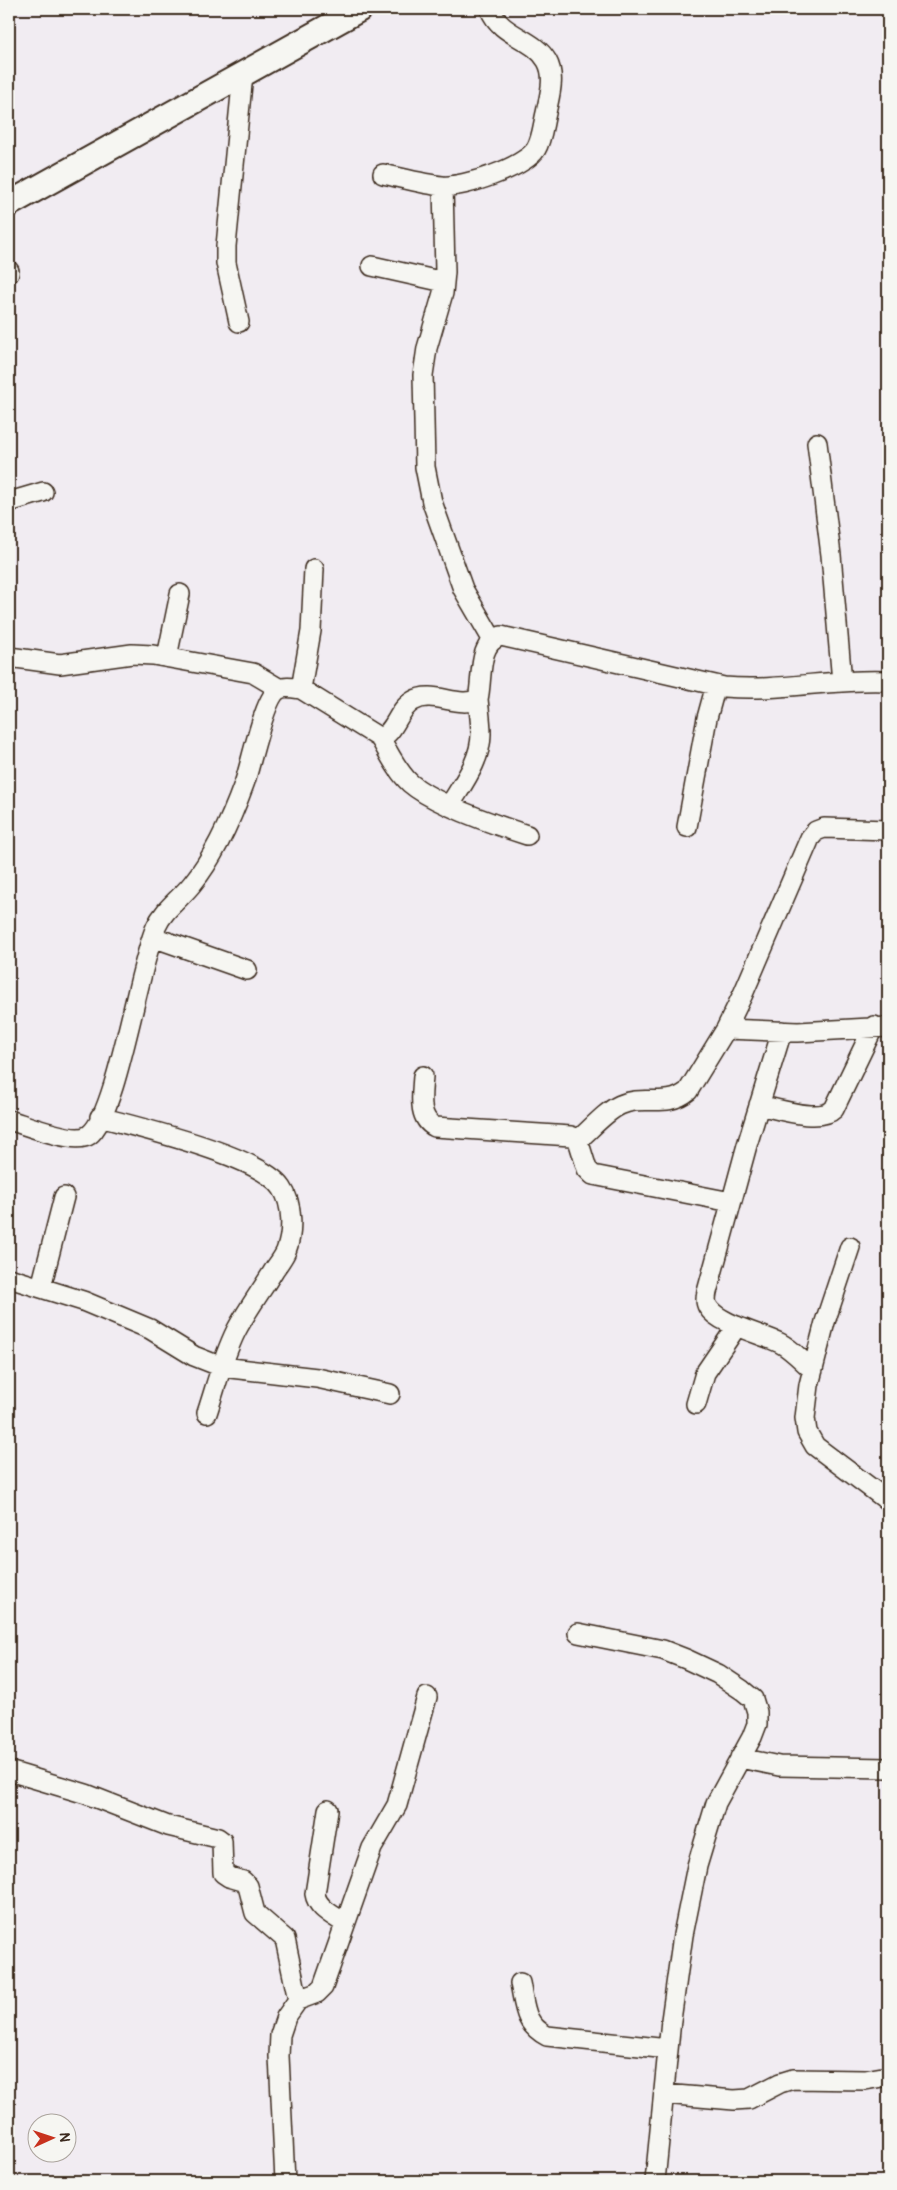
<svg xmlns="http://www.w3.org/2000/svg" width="897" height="2190" viewBox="0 0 897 2190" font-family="Pangolin,sans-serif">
<rect width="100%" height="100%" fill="#f1ecf2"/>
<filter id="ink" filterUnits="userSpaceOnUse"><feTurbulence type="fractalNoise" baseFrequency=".02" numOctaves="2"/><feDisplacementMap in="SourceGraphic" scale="10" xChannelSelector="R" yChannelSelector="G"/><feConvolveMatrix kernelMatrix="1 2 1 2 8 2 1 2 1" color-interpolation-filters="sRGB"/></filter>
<g filter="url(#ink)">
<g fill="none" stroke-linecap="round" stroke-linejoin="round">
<defs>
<path id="minor" d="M383 174C402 178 423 184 442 186 463 188 525 167 536 149 542 139 543 125 546 113 549 97 556 77 547 61 533 37 501 37 490 9
M443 186 445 272 443 293 427 348 423 375 425 467 432 502 463 589 492 639
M372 266 444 282
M9 271V273
M239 322 226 263V246L243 74
M817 443 831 555 842 682
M9 502 43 492
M9 657 60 664 132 654 153 655 253 673 280 689
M167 657 180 594
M301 689 311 631 314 569
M380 738C389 753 397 771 410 783 434 804 496 825 527 835
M450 805C463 783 481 760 481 734 481 722 479 710 478 699
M687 827 707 718 716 685
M153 937 247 970
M726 1029 798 1032 888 1027
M782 1031 747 1145 707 1292C706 1297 705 1302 708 1307 718 1324 762 1334 780 1343 792 1349 802 1361 813 1370
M423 1076C422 1094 417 1118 435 1127L571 1136 578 1140 587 1169 593 1175 731 1202
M759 1105C778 1109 820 1123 834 1109L874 1026
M100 1117C140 1128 261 1156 282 1188 293 1204 293 1233 286 1251 283 1258 278 1264 274 1270 262 1290 247 1310 236 1331 223 1357 216 1386 207 1413
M9 1120C26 1125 75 1145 89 1135 117 1115 138 967 156 927 164 909 180 899 192 884 214 857 232 817 244 784 251 765 264 697 279 689 285 686 294 688 301 689L380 738C396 732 397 710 413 701 433 689 458 709 478 699 483 678 477 643 501 636L724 687C779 692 833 678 888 681
M578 1140C591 1129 605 1112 620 1105 644 1094 666 1109 688 1091L726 1029 743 994 810 838 816 831 824 828 888 830
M850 1247 825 1322 809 1385 805 1418 807 1432 815 1446 888 1501
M9 1278 83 1301 150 1329 194 1356 222 1367 317 1378 390 1394
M41 1287 64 1197
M696 1404 705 1373 737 1326
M578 1633 663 1650 686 1659 718 1674 742 1690 753 1699 757 1712V1724L752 1737 716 1803 697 1866 683 1935 671 2020 655 2181
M740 1758 779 1766 888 1768
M9 1771 86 1794 168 1826 218 1838 222 1841 223 1873 229 1877 243 1881 248 1886 255 1913 285 1939 298 2000
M328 1810 315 1894C317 1908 333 1915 344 1923
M520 1983C525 2007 524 2024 547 2036L668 2049
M664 2094 734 2100 749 2099 780 2083 793 2079 865 2080 888 2076
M285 2181 279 2056 280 2035 286 2017 298 2000 317 1993 323 1987 372 1848 397 1805 427 1697"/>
<path id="major" d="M9 204 360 9"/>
</defs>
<use href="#minor" stroke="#3b2a1e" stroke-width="22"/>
<use href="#major" stroke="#3b2a1e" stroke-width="28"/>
<use href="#minor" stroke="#f6f6f2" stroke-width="19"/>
<use href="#major" stroke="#f6f6f2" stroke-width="24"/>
</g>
</g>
<rect width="897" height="2190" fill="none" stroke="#f6f6f2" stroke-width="30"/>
<rect x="15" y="15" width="867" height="2160" fill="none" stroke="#3b2a1e" stroke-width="2" filter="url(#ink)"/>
<g transform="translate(52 2138) rotate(87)"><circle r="24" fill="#f6f6f2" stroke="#aba49d"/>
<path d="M0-4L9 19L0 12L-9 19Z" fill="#c8321e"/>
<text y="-8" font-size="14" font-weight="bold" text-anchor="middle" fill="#3b2a1e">N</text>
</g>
</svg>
